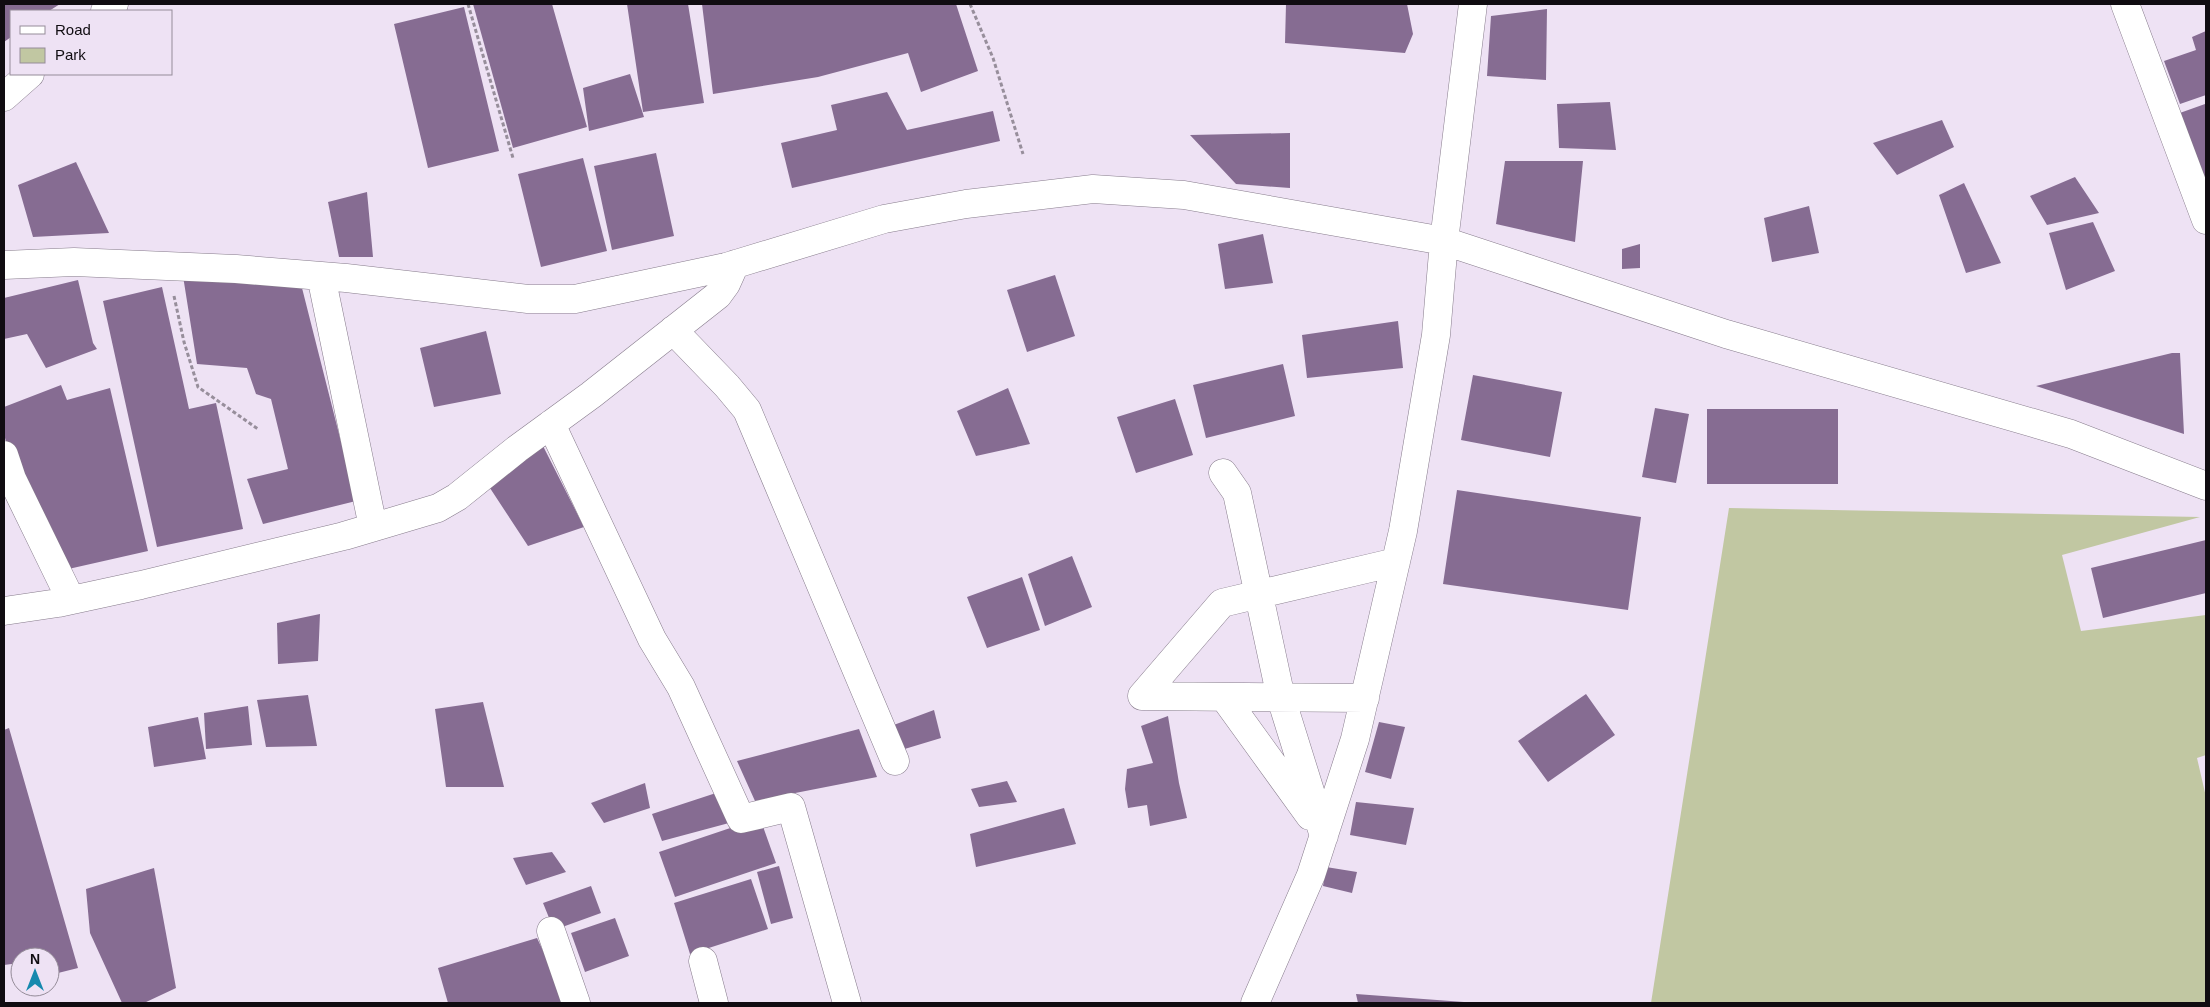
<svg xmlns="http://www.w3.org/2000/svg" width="2210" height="1007" viewBox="0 0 2210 1007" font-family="Arial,sans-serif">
<rect width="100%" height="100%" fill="#eee2f4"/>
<path fill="#c1c7a2" d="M1729 508 2200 517 2062 555 2081 631 2206 615V755L2197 758 2206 797V1003H1651Z"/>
<path fill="#866c92" d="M4 4H60L49 11H11V37L4 42Z
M473 4H552L587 127 513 148Z
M627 4H688L704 103 643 112Z
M702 4H956L978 71 921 92 908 53 818 77 713 94Z
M1286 4H1407L1413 34 1405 53 1285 43Z
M464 7 499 151 428 168 394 24Z
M1547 9 1546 80 1487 76 1491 16Z
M2206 31V95L2180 104 2164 61 2196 50 2192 37Z
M630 74 644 117 589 131 583 88Z
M887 92 907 130 993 111 1000 141 792 188 781 143 837 130 831 105Z
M1610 102 1616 150 1559 148 1557 104Z
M2205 104 2206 106V193L2177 114Z
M1942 120 1954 147 1897 175 1873 143Z
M1290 133V188L1236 184 1190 135Z
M656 153 674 236 612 250 594 166Z
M583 158 607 251 541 267 518 174Z
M1505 161H1583L1575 242 1496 224Z
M76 162 109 233 33 237 18 185Z
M2075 177 2099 213 2047 225 2030 196Z
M1964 183 2001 263 1966 273 1939 195Z
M367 192 373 257H339L328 202Z
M1809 206 1819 253 1772 262 1764 218Z
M2093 222 2115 271 2066 290 2049 233Z
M1263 234 1273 283 1225 289 1218 244Z
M1640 244V268L1622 269V249Z
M1055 275 1075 336 1027 352 1007 290Z
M183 276 301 284 356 501 263 524 247 479 288 469 271 399 256 394 247 368 197 364Z
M78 280 93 343 97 349 46 368 27 334 4 339V298Z
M162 287 189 409 216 403 243 529 157 547 103 301Z
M1398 321 1403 368 1307 378 1302 335Z
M486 331 501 394 434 407 420 348Z
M2172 353H2180L2184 434 2036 386Z
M1283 364 1295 416 1206 438 1193 385Z
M1473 375 1562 392 1550 457 1461 440Z
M61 385 67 400 110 388 148 551 64 570 14 473 4 434V407Z
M1008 388 1030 444 976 456 957 411Z
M1175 399 1193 455 1136 473 1117 417Z
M1655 408 1689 414 1676 483 1642 477Z
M1707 409H1838V484H1707Z
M543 446 584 527 528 546 488 485Z
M1457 490 1641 517 1628 610 1443 584Z
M2206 540V593L2103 618 2091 568Z
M1072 556 1092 607 1045 626 1028 574Z
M1022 577 1040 630 987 648 967 597Z
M320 614 318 661 278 664 277 623Z
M1586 694 1615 735 1548 782 1518 741Z
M308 695 317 746 266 747 257 700Z
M483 702 504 787H446L435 709Z
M248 706 252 745 206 749 204 713Z
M934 710 941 738 898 751 891 726Z
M1168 716 1179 783 1187 818 1150 826 1147 805 1128 808 1125 789 1127 769 1153 763 1141 726Z
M198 717 206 759 154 767 148 727Z
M1379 722 1405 727 1391 779 1365 772Z
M9 728 78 968 50 975V957H20V967L19 963 4 965V730Z
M859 729 877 777 755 801 737 761Z
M1007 781 1017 802 979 807 971 789Z
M645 783 650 808 604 823 591 803Z
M716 793 729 823 662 841 652 814Z
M1356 802 1414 808 1406 845 1350 835Z
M1064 808 1076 844 976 867 970 834Z
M760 818 776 863 675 897 659 852Z
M552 852 566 872 526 885 513 858Z
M779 866 793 918 771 924 757 872Z
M1326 867 1357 872 1352 893 1323 886Z
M154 868 176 988 144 1003H122L90 933 86 889Z
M751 879 768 929 690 954 674 903Z
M591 886 601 913 554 930 543 903Z
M615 918 629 956 585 972 571 933Z
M537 938 555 976 563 1003H448L438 968Z
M1356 994 1464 1002V1003H1358Z"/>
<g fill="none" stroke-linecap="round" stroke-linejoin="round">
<defs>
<path id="minor" d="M2125 4 2206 220
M105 11 114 4
M4 97 30 74
M4 265 74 262 236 269 346 278 528 299H575L726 267 884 219 966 204 1093 189 1184 195 1444 241 1726 334 2071 434 2206 486
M321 276 373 527
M673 330 727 386 747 410 895 761
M551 424 652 639 681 687 741 819 791 807 847 1003
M4 455 12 479 71 600
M1223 473 1237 493 1281 698 1324 836
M4 611 58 603 141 585 344 536 438 508 457 497 517 449 591 395 718 295 726 284 735 264
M1142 696 1222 603 1396 562
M1142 696 1365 698
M1224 697 1310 816
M551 931 576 1003
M703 961 714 1003
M1255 1003 1311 875 1355 739 1403 531 1436 335 1444 241 1473 4"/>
</defs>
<use href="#minor" stroke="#877c8c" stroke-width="29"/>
<path stroke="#978e9b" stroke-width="3" stroke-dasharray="4 2.5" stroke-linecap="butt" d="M468 4 513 158
M970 4 993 58 1023 154
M174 296 184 342 198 387 258 429"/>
<use href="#minor" stroke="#fff" stroke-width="28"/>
</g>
<rect width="2210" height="1007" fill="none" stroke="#100c11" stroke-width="10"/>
<rect x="10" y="10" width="162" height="65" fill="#eee2f4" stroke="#958c99"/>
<rect x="20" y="26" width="25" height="8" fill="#ffffff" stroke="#958c99"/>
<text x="55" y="35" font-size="15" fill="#100c11">Road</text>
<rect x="20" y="48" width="25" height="15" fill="#c1c7a2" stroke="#958c99"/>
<text x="55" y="60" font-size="15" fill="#100c11">Park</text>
<g transform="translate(35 972)"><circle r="24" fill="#eee2f4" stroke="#958c99"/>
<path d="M0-4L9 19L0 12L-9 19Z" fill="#1689ae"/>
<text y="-8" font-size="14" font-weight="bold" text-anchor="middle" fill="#100c11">N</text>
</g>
</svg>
